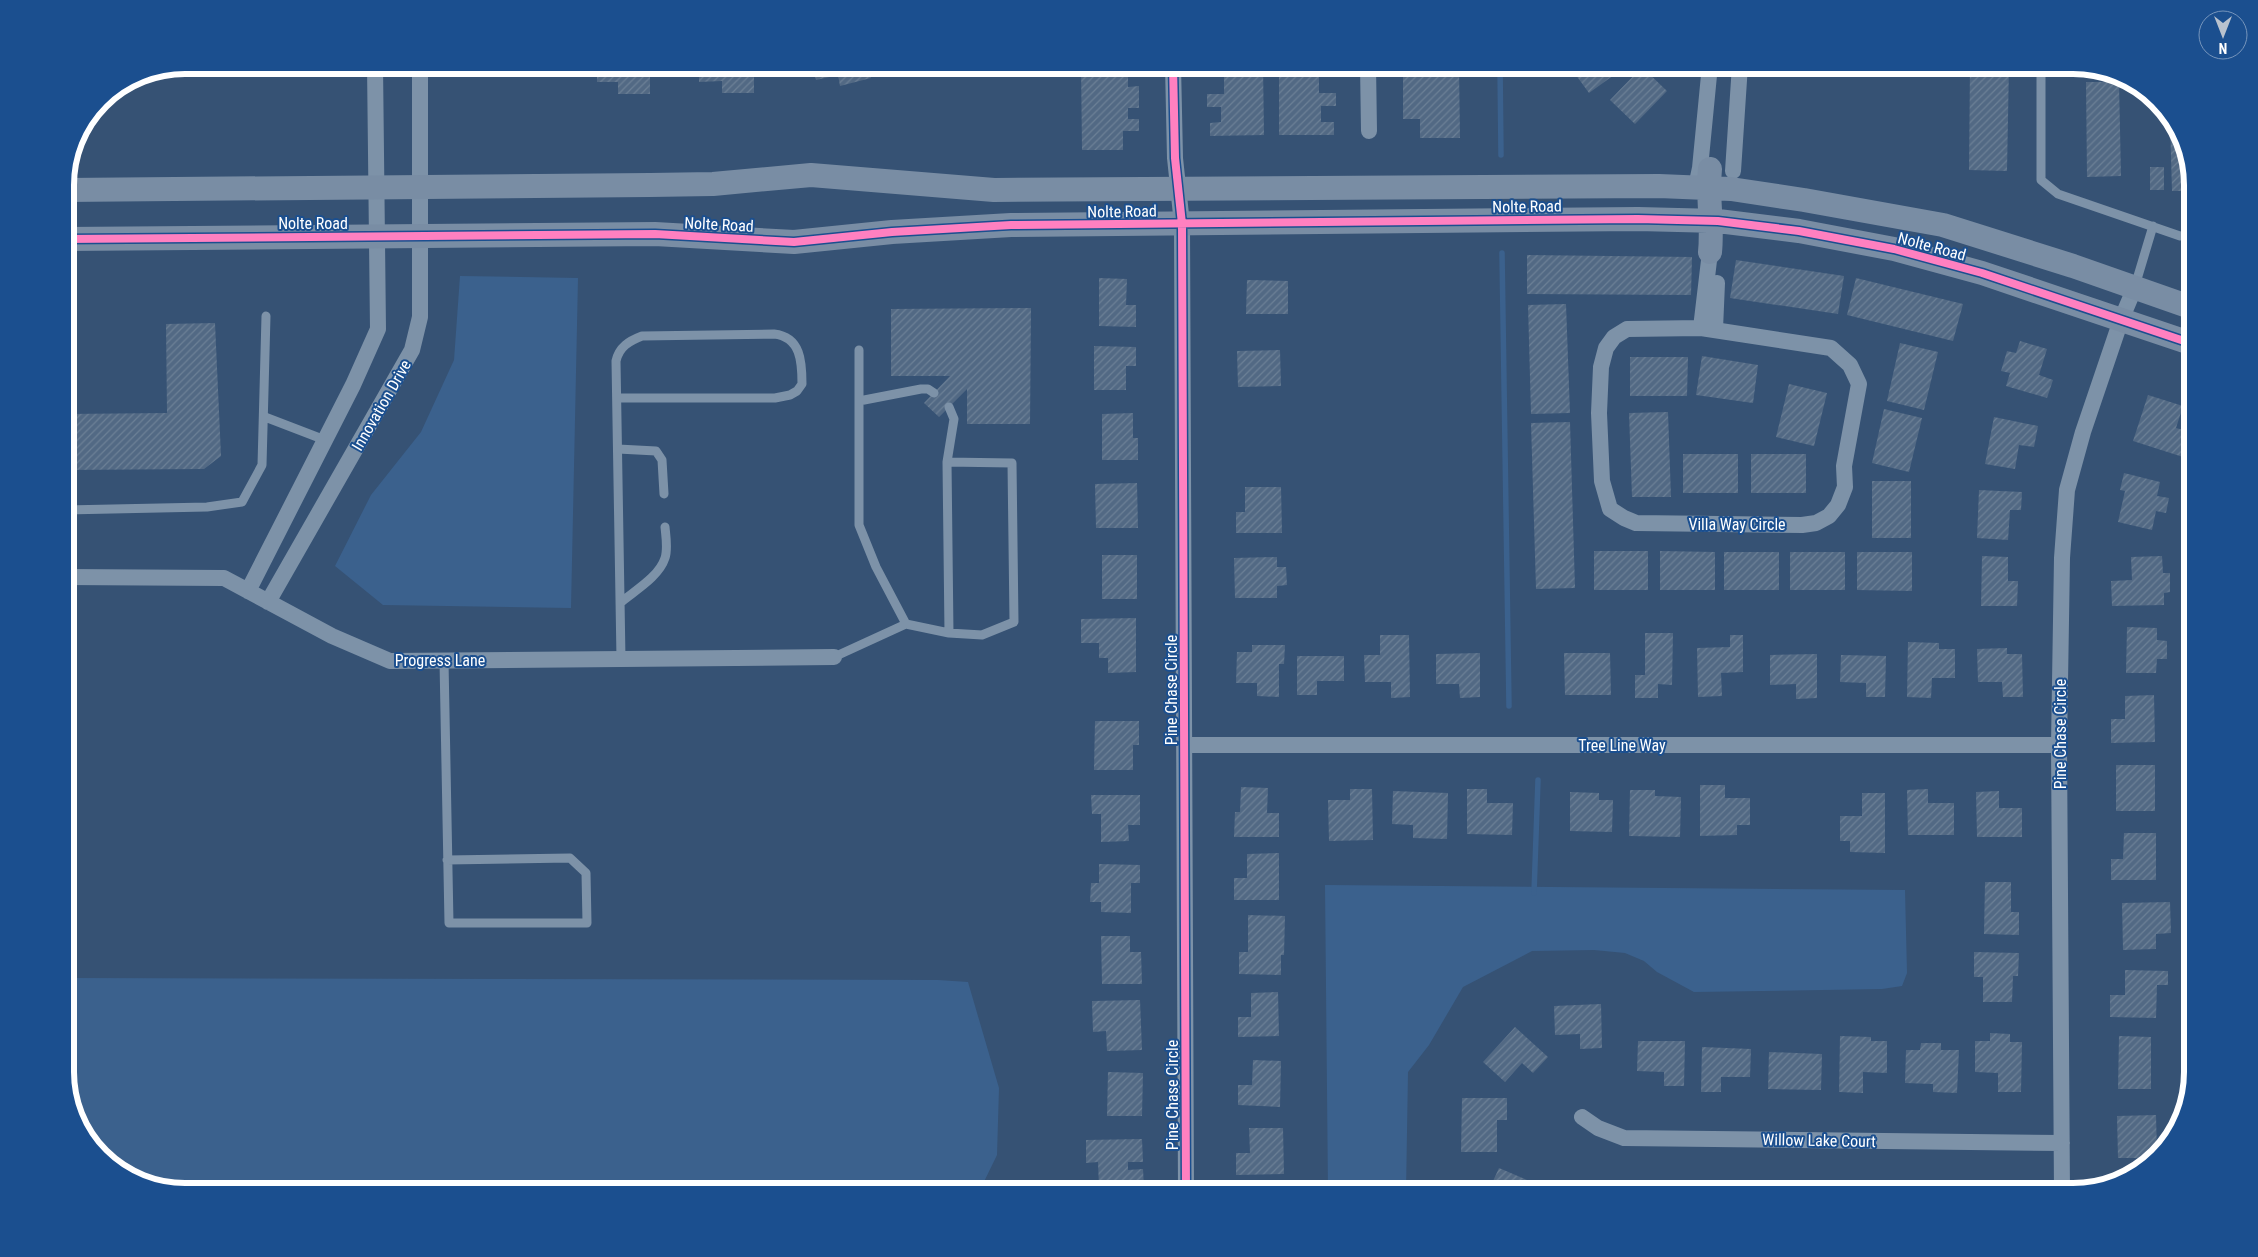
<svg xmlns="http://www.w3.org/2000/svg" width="2258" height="1257" viewBox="0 0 2258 1257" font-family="'Roboto Condensed',sans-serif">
<defs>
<pattern id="building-hatch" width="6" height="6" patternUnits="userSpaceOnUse" patternTransform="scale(1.25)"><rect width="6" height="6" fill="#526984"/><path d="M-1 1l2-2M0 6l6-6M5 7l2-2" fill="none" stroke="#6c8096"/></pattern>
</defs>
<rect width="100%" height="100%" fill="#365274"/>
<path fill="#3b618d" d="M460 276 578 278 571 608 383 605 335 566 371 495 421 432 454 360Z
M1325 885 1905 890 1907 973 1902 986 1882 989 1694 992 1657 972 1644 961 1625 953 1594 950 1532 951 1463 987 1429 1045 1408 1072 1406 1192H1328Z
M65 978 938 980 968 982 999 1088 997 1155 979 1192H185L132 1180 85 1139 65 1080Z"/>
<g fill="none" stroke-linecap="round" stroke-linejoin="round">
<path stroke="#3b618d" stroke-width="5.5" d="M1500 65 1501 155
M1502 253 1509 706
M1534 893 1538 780"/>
</g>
<path fill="url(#building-hatch)" d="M597 65H650V94H618V82H597Z
M699 65H754V93H722V81L699 82Z
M812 65H868L871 78 840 86 838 75 816 80Z
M1081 65H1139V77H1128V87L1139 86V108H1128V119H1139V131H1123V150H1082Z
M1224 65H1263L1264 135 1210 136V123L1221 122V107H1207V94H1224Z
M1279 65H1319V93H1336V106H1321V122H1334V135H1279Z
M1403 65H1459L1460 138H1420V119H1403Z
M1572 65H1628L1589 93 1570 67Z
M1970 65H2009L2007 171 1969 170Z
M1642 67 1667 91 1635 124 1610 100Z
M2086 82H2119L2121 176 2087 177Z
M2170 123H2174L2193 177V191H2172Z
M2150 167H2164V190H2150Z
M1527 255 1692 257 1691 295 1527 294Z
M1736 260 1844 276 1838 314 1730 298Z
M1099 278 1127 279 1126 305H1136V327L1099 326Z
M1856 278 1963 304 1953 341 1847 315Z
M1247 280 1288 281V314H1246Z
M1566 304 1570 413 1531 414 1528 305Z
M1031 308 1030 424H967V389L939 417 924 403 950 376H891V309Z
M215 323 221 456 204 469 65 470V414L167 413 166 324Z
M2020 341 2047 349 2039 375 2053 380 2047 398 2006 386 2010 373 2001 371 2007 351 2016 353Z
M1900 343 1938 352 1924 410 1887 401Z
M1094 346 1136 347V366H1126V390H1094Z
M1280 350 1281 386 1238 387 1237 351Z
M1702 356 1758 365 1753 403 1696 395Z
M1630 357H1688L1687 396H1630Z
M1789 384 1827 393 1814 446 1776 437Z
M2148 395 2183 406 2176 428 2191 432 2183 457 2133 441Z
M1884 409 1922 418 1909 472 1872 463Z
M1668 412 1671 497H1632L1629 413Z
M1133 413V438H1138V460H1102V414Z
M1994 417 2038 426 2034 447 2019 445 2015 469 1985 464Z
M1570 422 1575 588 1536 589 1531 423Z
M1683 454H1738V493H1683Z
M1751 454H1806V493H1751Z
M2124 473 2160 482 2157 496 2169 498 2166 513 2156 511 2152 530 2118 522 2125 491 2120 490Z
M1872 481H1911V538H1872Z
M1137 483 1138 528H1096L1095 484Z
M1245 487H1281L1282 533H1236V512H1245Z
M1979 490 2022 492 2021 510H2010L2008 540 1977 538Z
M1594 551H1648V590H1594Z
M1660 551 1715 552V590H1660Z
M1724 552H1779V590H1724Z
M1790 552H1845V590H1790Z
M1857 552H1912V591L1857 590Z
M1102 555H1137V599H1102Z
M1982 556 2008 557V581H2018L2017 606H1981Z
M2162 556 2163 573H2170V592L2164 593V605L2112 606 2111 581 2132 580 2131 557Z
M1277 557V567H1286L1287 585 1277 586V598H1235L1234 558Z
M1136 618V672L1108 673V658H1099V643H1081V619Z
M2127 627 2157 628V640L2167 641V659H2157L2156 673H2126Z
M1645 633H1673L1672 685 1658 684V698H1635V675H1645Z
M1380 635H1409L1410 697 1391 698V682H1365L1364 655H1380Z
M1730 635H1743V672L1721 673 1722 696 1698 697 1697 648 1730 647Z
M1908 642 1939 643V649H1955V678H1932L1931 698 1907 697Z
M1252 645H1285L1284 664H1279V697L1257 696V683H1236L1237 652H1252Z
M2007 648V654H2022L2023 697H2003L2002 682H1978L1977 649Z
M1480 653V697L1460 698 1459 684H1436V654Z
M1564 653H1610L1611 695H1565Z
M1817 654V698L1796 699V684L1770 685V655Z
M1841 655 1886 656 1885 697H1866V683L1840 682Z
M1297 656H1344V681H1317V695H1297Z
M2154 695 2155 742 2111 743V719H2125V696Z
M1095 721H1139V745H1133V770H1094Z
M2116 765H2155V811H2116Z
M1700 785H1725V798H1750V825H1737V835L1700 836Z
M1241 787 1268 788 1267 813H1279V837H1234L1235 812H1240Z
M1350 789H1372L1373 840 1329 841 1328 800H1350Z
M1467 789H1487V803H1513L1512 835 1467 834Z
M1928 789V803H1954V835H1908L1907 790Z
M1630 790H1655V796L1681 797 1680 837 1629 836Z
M1393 791 1448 793 1447 839 1413 838V825L1392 824Z
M1999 791V808H2022V837H1977L1976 792Z
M1570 792 1599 793V800H1613L1612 832 1570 831Z
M1862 793H1885V853L1850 852V841H1840V816H1862Z
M1091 795H1140V825H1128L1129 841 1101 842V814H1092Z
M2124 833H2156V880H2111V859H2123Z
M1279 853V900H1234V878H1247V854Z
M1099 864 1140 865V883H1131V913L1101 912V902H1090L1091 883H1099Z
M1985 882H2011V912H2019V935L1984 934Z
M2170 902 2171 933 2156 934V949L2123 950 2122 903Z
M1248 915 1285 916 1284 955H1281V975L1239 974V952H1248Z
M1101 936H1130V952H1141L1142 984H1102Z
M1974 952 2019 953 2018 976H2013L2012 1002H1983V977H1974Z
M2125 970 2168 971V985H2157L2156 1018 2110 1017V995H2125Z
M1278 992 1279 1036 1238 1037V1017H1251V993Z
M1140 1000 1142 1050 1107 1051 1106 1031 1093 1032 1092 1001Z
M1601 1004 1602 1048 1580 1049V1034L1555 1035 1554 1006Z
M1515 1027 1548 1057 1533 1073 1522 1063 1505 1082 1483 1062Z
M1990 1033 2010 1034V1042H2022L2021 1092H1998V1073L1975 1072V1041H1990Z
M1840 1036 1871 1037V1041H1887V1073L1863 1072V1093L1839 1092Z
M2119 1036 2151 1037V1089H2118Z
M1638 1041H1685L1684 1086H1664V1072L1637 1071Z
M1921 1043H1941V1050H1959L1957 1093 1933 1092V1084L1905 1083 1906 1050H1920Z
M1702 1047 1751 1049 1750 1077H1721V1092H1701Z
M1769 1052 1822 1054 1821 1090 1768 1089Z
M1253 1060 1281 1061 1280 1107 1238 1105V1085H1252Z
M1108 1072 1143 1073 1142 1116H1107Z
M1462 1098H1507V1120H1497V1152H1461Z
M2156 1115 2157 1153 2152 1158H2118L2117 1116Z
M1249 1128H1283L1284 1174 1236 1175V1153H1250Z
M1142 1139 1143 1162H1128V1170L1143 1169 1144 1187 1099 1188 1098 1162 1086 1163V1140Z
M1499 1168 1548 1189 1546 1192H1488Z
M1594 1185 1616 1186V1192H1593Z
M1699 1185H1719V1192H1698Z
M1908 1185H1932V1192H1908Z
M1977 1185H1998V1192H1977Z
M1629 1186H1649V1190H1684V1192H1629Z
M1771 1186 1794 1187V1192H1771Z"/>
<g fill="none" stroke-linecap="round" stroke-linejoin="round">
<path stroke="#7d92a8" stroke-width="9" d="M2041 65V180L2058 194 2180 236 2193 235
M2135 286 2153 226
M859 350V525L876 567 906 624
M617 398H775L790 395 797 391 802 384C802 362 801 337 774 334L642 336C629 341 619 347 616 361L621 659
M859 401 921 389H928L934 393
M265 417 325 440
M618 449 656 451 662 460 664 494
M947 462 954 419 949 407
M65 510 207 507 242 502 262 465 266 316
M620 603C634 591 659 577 665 558 668 549 666 537 665 527
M834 657 906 624 949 633 982 635 1014 622 1012 463 947 462 949 633
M444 661 449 923H587L586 873 570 858 447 860"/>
<path stroke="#7d92a8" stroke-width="16" d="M1173 65 1175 158 1182 224 1186 1192
M1368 65 1369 131
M1733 171 1740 65
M1697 182 1700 168 1710 65
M1701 328 1831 348 1850 365 1859 384 1844 466 1845 487 1838 505 1829 516 1816 523 1802 525 1636 523 1624 518 1610 509 1602 481 1599 413 1601 367 1606 348 1614 337 1627 329Z
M1701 328 1710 252
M1715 329 1717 283
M65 577 224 578 332 636 390 661 834 657
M248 591 353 385 378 329 375 65
M268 602 412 350 420 317V65
M1185 745H2059
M1582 1117 1598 1128 1624 1138 2062 1143
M2062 1192 2059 745 2062 558 2067 490 2083 432 2121 320 2135 287"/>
<path stroke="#798da4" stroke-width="24" d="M65 190 650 185 713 184 811 175 994 190 1659 186 1731 189 1804 200 1943 225 2073 266 2193 308
M65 239 655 234 794 242 892 232 1011 225 1638 219 1718 221 1799 231 1894 249 1982 273 2193 344
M1710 252C1713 224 1707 197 1710 169"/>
<defs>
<path id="cycleway" d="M1173 65 1175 158 1182 224 1186 1192
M65 239 655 234 794 242 892 232 1011 225 1638 219 1718 221 1799 231 1894 249 1982 273 2193 344"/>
</defs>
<use href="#cycleway" stroke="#1b4f8f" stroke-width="11"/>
<use href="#cycleway" stroke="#ff80c0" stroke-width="8"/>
</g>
<g text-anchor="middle" stroke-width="4" stroke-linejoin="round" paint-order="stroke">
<g font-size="16" fill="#fff" stroke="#1b4f8f">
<text transform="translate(1527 206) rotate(-1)" y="6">Nolte Road</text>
<text transform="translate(1122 211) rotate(-1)" y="6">Nolte Road</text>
<text x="313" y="229">Nolte Road</text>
<text transform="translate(719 224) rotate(3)" y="6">Nolte Road</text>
<text transform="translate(1932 246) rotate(15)" y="6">Nolte Road</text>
<text transform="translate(381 405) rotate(-60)" y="6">Innovation Drive</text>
<text x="1737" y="530">Villa Way Circle</text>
<text x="440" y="666">Progress Lane</text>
<text transform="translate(1171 690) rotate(-90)" y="6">Pine Chase Circle</text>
<text transform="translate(2060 734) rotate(-90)" y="6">Pine Chase Circle</text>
<text x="1622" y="751">Tree Line Way</text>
<text transform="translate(1172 1095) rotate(-90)" y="6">Pine Chase Circle</text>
<text transform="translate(1819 1140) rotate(1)" y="6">Willow Lake Court</text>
</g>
</g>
<path d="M0 0H2258V1257H0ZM185 74H2073A111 111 0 0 1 2184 185V1072A111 111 0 0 1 2073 1183H185A111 111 0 0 1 74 1072V185A111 111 0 0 1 185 74Z" fill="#1b4f8f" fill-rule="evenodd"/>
<path fill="none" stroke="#fff" stroke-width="6" d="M185 74H2073A111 111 0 0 1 2184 185V1072A111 111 0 0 1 2073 1183H185A111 111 0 0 1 74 1072V185A111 111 0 0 1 185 74Z"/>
<g transform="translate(2223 35) rotate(180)"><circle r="24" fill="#1b4f8f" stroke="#7695bc"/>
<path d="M0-4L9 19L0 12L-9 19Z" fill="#b9c2ce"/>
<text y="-8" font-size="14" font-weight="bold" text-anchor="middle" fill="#ffffff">N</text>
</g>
</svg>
